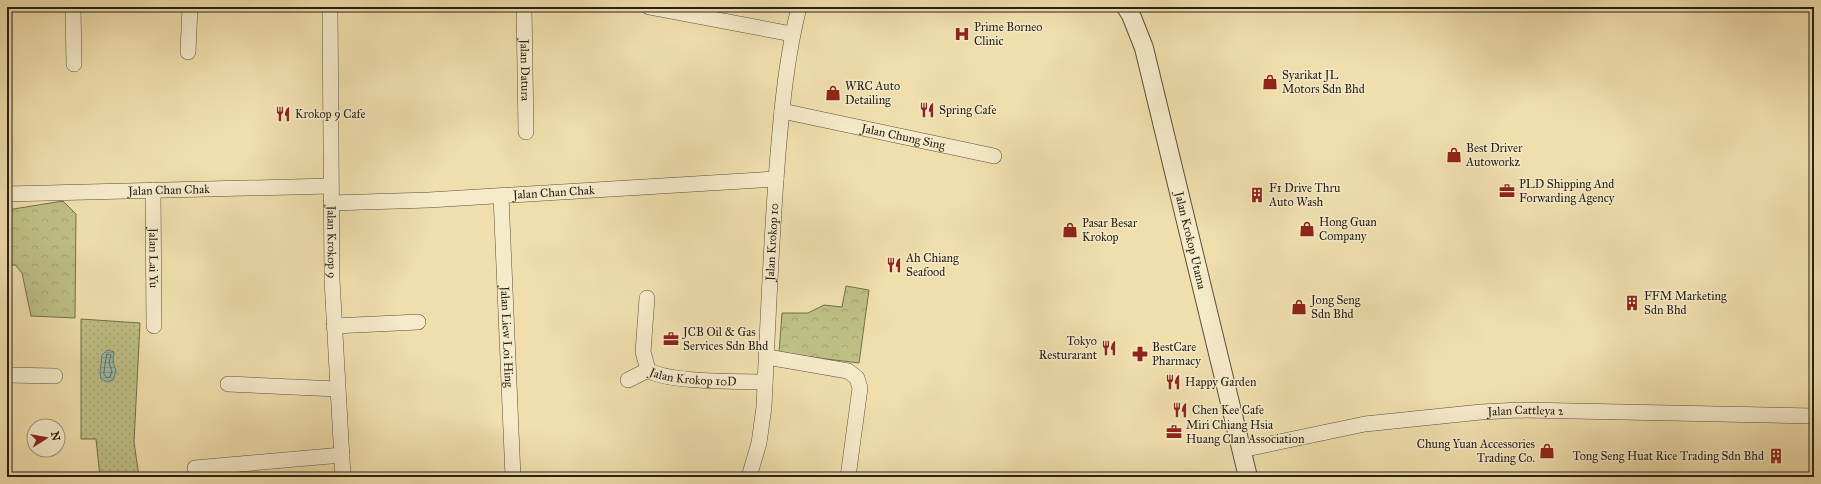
<svg xmlns="http://www.w3.org/2000/svg" width="1821" height="484" viewBox="0 0 1821 484" font-family="'IM FELL Great Primer',serif">
<defs>
<pattern id="forest-crowns" width="20" height="18" patternUnits="userSpaceOnUse"><rect width="20" height="18" fill="#bec086"/><path d="M2 6a3 3 0 1 1 6 0M12 15a3 3 0 1 1 6 0" fill="none" stroke="#a3a573"/></pattern>
<pattern id="park-dots" width="8" height="8" patternUnits="userSpaceOnUse"><rect width="8" height="8" fill="#bec086"/><path d="M2 2h.1M6 6h.1" fill="none" stroke="#a3a573" stroke-width="1.8" stroke-linecap="round"/></pattern>
<pattern id="water-rules" width="6" height="5" patternUnits="userSpaceOnUse"><rect width="6" height="5" fill="#9abcae"/><path d="M0 2.5h6" fill="none" stroke="#85a195"/></pattern>
</defs>
<rect width="100%" height="100%" fill="#f0dfad"/>
<filter id="stains"><feTurbulence type="fractalNoise" baseFrequency=".005" numOctaves="4"/><feColorMatrix values="0 0 0 0 .2 0 0 0 0 .09 0 0 0 0 .02 0 0 0 .5 -.17"/></filter>
<radialGradient id="worn" r=".72"><stop offset=".6" stop-color="#630" stop-opacity="0"/><stop offset="1" stop-color="#630" stop-opacity=".3"/></radialGradient>
<path fill="url(#forest-crowns)" stroke="#73704e" d="M63 201 76 214 75 318 31 316 22 273 15 265H7V210Z
M846 286 869 290 859 363 779 353 782 313H808L824 305 842 307Z"/>
<path fill="url(#park-dots)" stroke="#73704e" d="M81 319 140 323 134 442 139 477H100L96 439H81Z"/>
<path fill="url(#water-rules)" stroke="#6c7e71" d="M107 350 114 352 113 362 116 371 113 380 107 382 101 379 100 373 102 355Z"/>
<g fill="none" stroke-linecap="round" stroke-linejoin="round">
<path stroke="#616e62" stroke-width="1" d="M107 354 111 355 109 363 112 371 110 377 107 378 104 374Z"/>
<defs>
<g id="minor">
<path d="M73 7 74 64"/>
<path id="s1" d="M330 7 332 280 343 477"/>
<path id="s2" d="M524 7 526 132"/>
<path d="M649 7 792 34"/>
<path d="M188 52 190 7"/>
<path id="s3" d="M782 111 994 156"/>
<path id="s4" d="M153 190 154 326"/>
<path id="s5" d="M7 194 330 186"/>
<path id="s6" d="M501 196 513 477"/>
<path id="s7" d="M331 203 429 200 776 179"/>
<path id="s8" d="M647 298 643 352 648 370C669 383 737 381 765 382"/>
<path d="M334 326 418 322"/>
<path d="M767 357 848 371 857 378 860 388 848 477"/>
<path d="M7 375 55 376"/>
<path d="M628 380 648 370"/>
<path d="M228 384 337 389"/>
<path id="s9" d="M1241 450 1365 424 1481 412 1519 410 1814 416"/>
<path d="M195 468 342 455"/>
<path id="s10" d="M749 477 759 443 764 407C768 322 771 238 778 154 782 105 787 55 799 7"/>
</g>
<g id="tertiary">
<path id="s11" d="M1126 7 1131 15 1144 48 1248 477"/>
</g>
</defs>
<use href="#minor" stroke="#5a503c" stroke-width="16"/>
<use href="#tertiary" stroke="#5a503c" stroke-width="20"/>
<use href="#minor" stroke="#f5eaca" stroke-width="15"/>
<use href="#tertiary" stroke="#f5eaca" stroke-width="18"/>
</g>
<defs>
<symbol id="hospital-bare" viewBox="-9 -9 18 18"><path d="M-5-5h3v3.5h4V-5h3V5h-3V1.5h-4V5h-3Z" fill="#8f2418" stroke="#f5eaca" stroke-width="2.5" paint-order="stroke"/></symbol>
<symbol id="shop-bare" viewBox="-9 -9 18 18"><path d="M-5-2.5h2.3a2.7 3.5 0 0 1 5.4 0H5L5.5 6h-11ZM-1.5-2.5h3a1.5 2.3 0 0 0-3 0Z" fill="#8f2418" stroke="#f5eaca" stroke-width="2.5" paint-order="stroke"/></symbol>
<symbol id="restaurant-bare" viewBox="-9 -9 18 18"><path d="M-5-6h1v4h1v-4h1v4h1v-4h1v5L-1.5 .5V6h-2V.5L-5-1ZM5-6V6H3V1.5H1.5Q1.5-4 5-6Z" fill="#8f2418" stroke="#f5eaca" stroke-width="2.5" paint-order="stroke"/></symbol>
<symbol id="office-bare" viewBox="-9 -9 18 18"><path d="M-6-3h4V-5.5h4V-3h4V5H-6ZM-1-4.5V-3h2v-1.5ZM-6 0V1H6V0Z" fill="#8f2418" stroke="#f5eaca" stroke-width="2.5" paint-order="stroke"/></symbol>
<symbol id="building-bare" viewBox="-9 -9 18 18"><path d="M-4-6H4V6H1V3H-1V6H-4ZM-2.5-4.3h1.7v1.8h-1.7ZM.8-4.3h1.7v1.8H.8ZM-2.5-1h1.7V.8h-1.7ZM.8-1h1.7V.8H.8Z" fill="#8f2418" stroke="#f5eaca" stroke-width="2.5" paint-order="stroke"/></symbol>
<symbol id="pharmacy-bare" viewBox="-9 -9 18 18"><path d="M-2-6h4v4h4v4h-4v4h-4v-4h-4v-4h4Z" fill="#8f2418" stroke="#f5eaca" stroke-width="2.5" paint-order="stroke"/></symbol>
</defs>
<g fill-rule="evenodd">
<use href="#hospital-bare" x="951" y="23" width="22" height="22"/>
<use href="#shop-bare" x="1259" y="71" width="22" height="22"/>
<use href="#shop-bare" x="822" y="82" width="22" height="22"/>
<use href="#restaurant-bare" x="916" y="99" width="22" height="22"/>
<use href="#restaurant-bare" x="272" y="103" width="22" height="22"/>
<use href="#shop-bare" x="1443" y="144" width="22" height="22"/>
<use href="#office-bare" x="1496" y="180" width="22" height="22"/>
<use href="#building-bare" x="1246" y="184" width="22" height="22"/>
<use href="#shop-bare" x="1296" y="218" width="22" height="22"/>
<use href="#shop-bare" x="1059" y="219" width="22" height="22"/>
<use href="#restaurant-bare" x="883" y="254" width="22" height="22"/>
<use href="#building-bare" x="1621" y="292" width="22" height="22"/>
<use href="#shop-bare" x="1288" y="296" width="22" height="22"/>
<use href="#office-bare" x="660" y="328" width="22" height="22"/>
<use href="#restaurant-bare" x="1098" y="337" width="22" height="22"/>
<use href="#pharmacy-bare" x="1129" y="343" width="22" height="22"/>
<use href="#restaurant-bare" x="1162" y="371" width="22" height="22"/>
<use href="#restaurant-bare" x="1169" y="399" width="22" height="22"/>
<use href="#office-bare" x="1163" y="421" width="22" height="22"/>
<use href="#shop-bare" x="1536" y="440" width="22" height="22"/>
<use href="#building-bare" x="1765" y="445" width="22" height="22"/>
</g>
<g text-anchor="middle" stroke-width="3" stroke-linejoin="round" paint-order="stroke">
<g font-size="12" fill="#282016" stroke="#f5eaca" text-anchor="start">
<text x="974" y="31">Prime Borneo<tspan x="974" dy="14">Clinic</tspan></text>
<text x="1282" y="79">Syarikat JL<tspan x="1282" dy="14">Motors Sdn Bhd</tspan></text>
<text x="845" y="90">WRC Auto<tspan x="845" dy="14">Detailing</tspan></text>
<text x="939" y="114">Spring Cafe</text>
<text x="295" y="118">Krokop 9 Cafe</text>
<text x="1466" y="152">Best Driver<tspan x="1466" dy="14">Autoworkz</tspan></text>
<text x="1519" y="188">PLD Shipping And<tspan x="1519" dy="14">Forwarding Agency</tspan></text>
<text x="1269" y="192">F1 Drive Thru<tspan x="1269" dy="14">Auto Wash</tspan></text>
<text x="1319" y="226">Hong Guan<tspan x="1319" dy="14">Company</tspan></text>
<text x="1082" y="227">Pasar Besar<tspan x="1082" dy="14">Krokop</tspan></text>
<text x="906" y="262">Ah Chiang<tspan x="906" dy="14">Seafood</tspan></text>
<text x="1644" y="300">FFM Marketing<tspan x="1644" dy="14">Sdn Bhd</tspan></text>
<text x="1311" y="304">Jong Seng<tspan x="1311" dy="14">Sdn Bhd</tspan></text>
<text x="683" y="336">JCB Oil &amp; Gas<tspan x="683" dy="14">Services Sdn Bhd</tspan></text>
<text x="1097" y="345" text-anchor="end">Tokyo<tspan x="1097" dy="14">Resturarant</tspan></text>
<text x="1152" y="351">BestCare<tspan x="1152" dy="14">Pharmacy</tspan></text>
<text x="1185" y="386">Happy Garden</text>
<text x="1192" y="414">Chen Kee Cafe</text>
<text x="1186" y="429">Miri Chiang Hsia<tspan x="1186" dy="14">Huang Clan Association</tspan></text>
<text x="1535" y="448" text-anchor="end">Chung Yuan Accessories<tspan x="1535" dy="14">Trading Co.</tspan></text>
<text x="1764" y="460" text-anchor="end">Tong Seng Huat Rice Trading Sdn Bhd</text>
</g>
<g font-size="12" fill="#282016" stroke="#f5eaca">
<text dy="4" stroke="none"><textPath href="#s2" startOffset="63">Jalan Datura</textPath></text>
<text dy="4" stroke="none"><textPath href="#s3" startOffset="124">Jalan Chung Sing</textPath></text>
<text dy="4" stroke="none"><textPath href="#s5" startOffset="162">Jalan Chan Chak</textPath></text>
<text dy="4" stroke="none"><textPath href="#s7" startOffset="223">Jalan Chan Chak</textPath></text>
<text dy="4" stroke="none"><textPath href="#s11" startOffset="243">Jalan Krokop Utama</textPath></text>
<text dy="4" stroke="none"><textPath href="#s1" startOffset="235">Jalan Krokop 9</textPath></text>
<text dy="4" stroke="none"><textPath href="#s10" startOffset="237">Jalan Krokop 10</textPath></text>
<text dy="4" stroke="none"><textPath href="#s4" startOffset="68">Jalan Lai Yu</textPath></text>
<text dy="4" stroke="none"><textPath href="#s6" startOffset="141">Jalan Liew Loi Hing</textPath></text>
<text dy="4" stroke="none"><textPath href="#s8" startOffset="119">Jalan Krokop 10D</textPath></text>
<text dy="4" stroke="none"><textPath href="#s9" startOffset="288">Jalan Cattleya 2</textPath></text>
</g>
</g>
<rect width="1821" height="484" fill="none" stroke="#f0dfad" stroke-width="24"/>
<rect x="8" y="8" width="1805" height="468" fill="none" stroke="#282016" stroke-width="2"/>
<rect x="12" y="12" width="1797" height="460" fill="none" stroke="#282016"/>
<g transform="translate(46 438) rotate(79)"><circle r="19" fill="#f5eaca" stroke="#a39982"/>
<path d="M0-3L7 15L0 10L-7 15Z" fill="#8f2418"/>
<text y="-6" font-size="11" font-weight="bold" text-anchor="middle" fill="#282016">N</text>
</g>
<rect width="100%" height="100%" filter="url(#stains)"/>
<rect width="100%" height="100%" fill="url(#worn)"/>
</svg>
